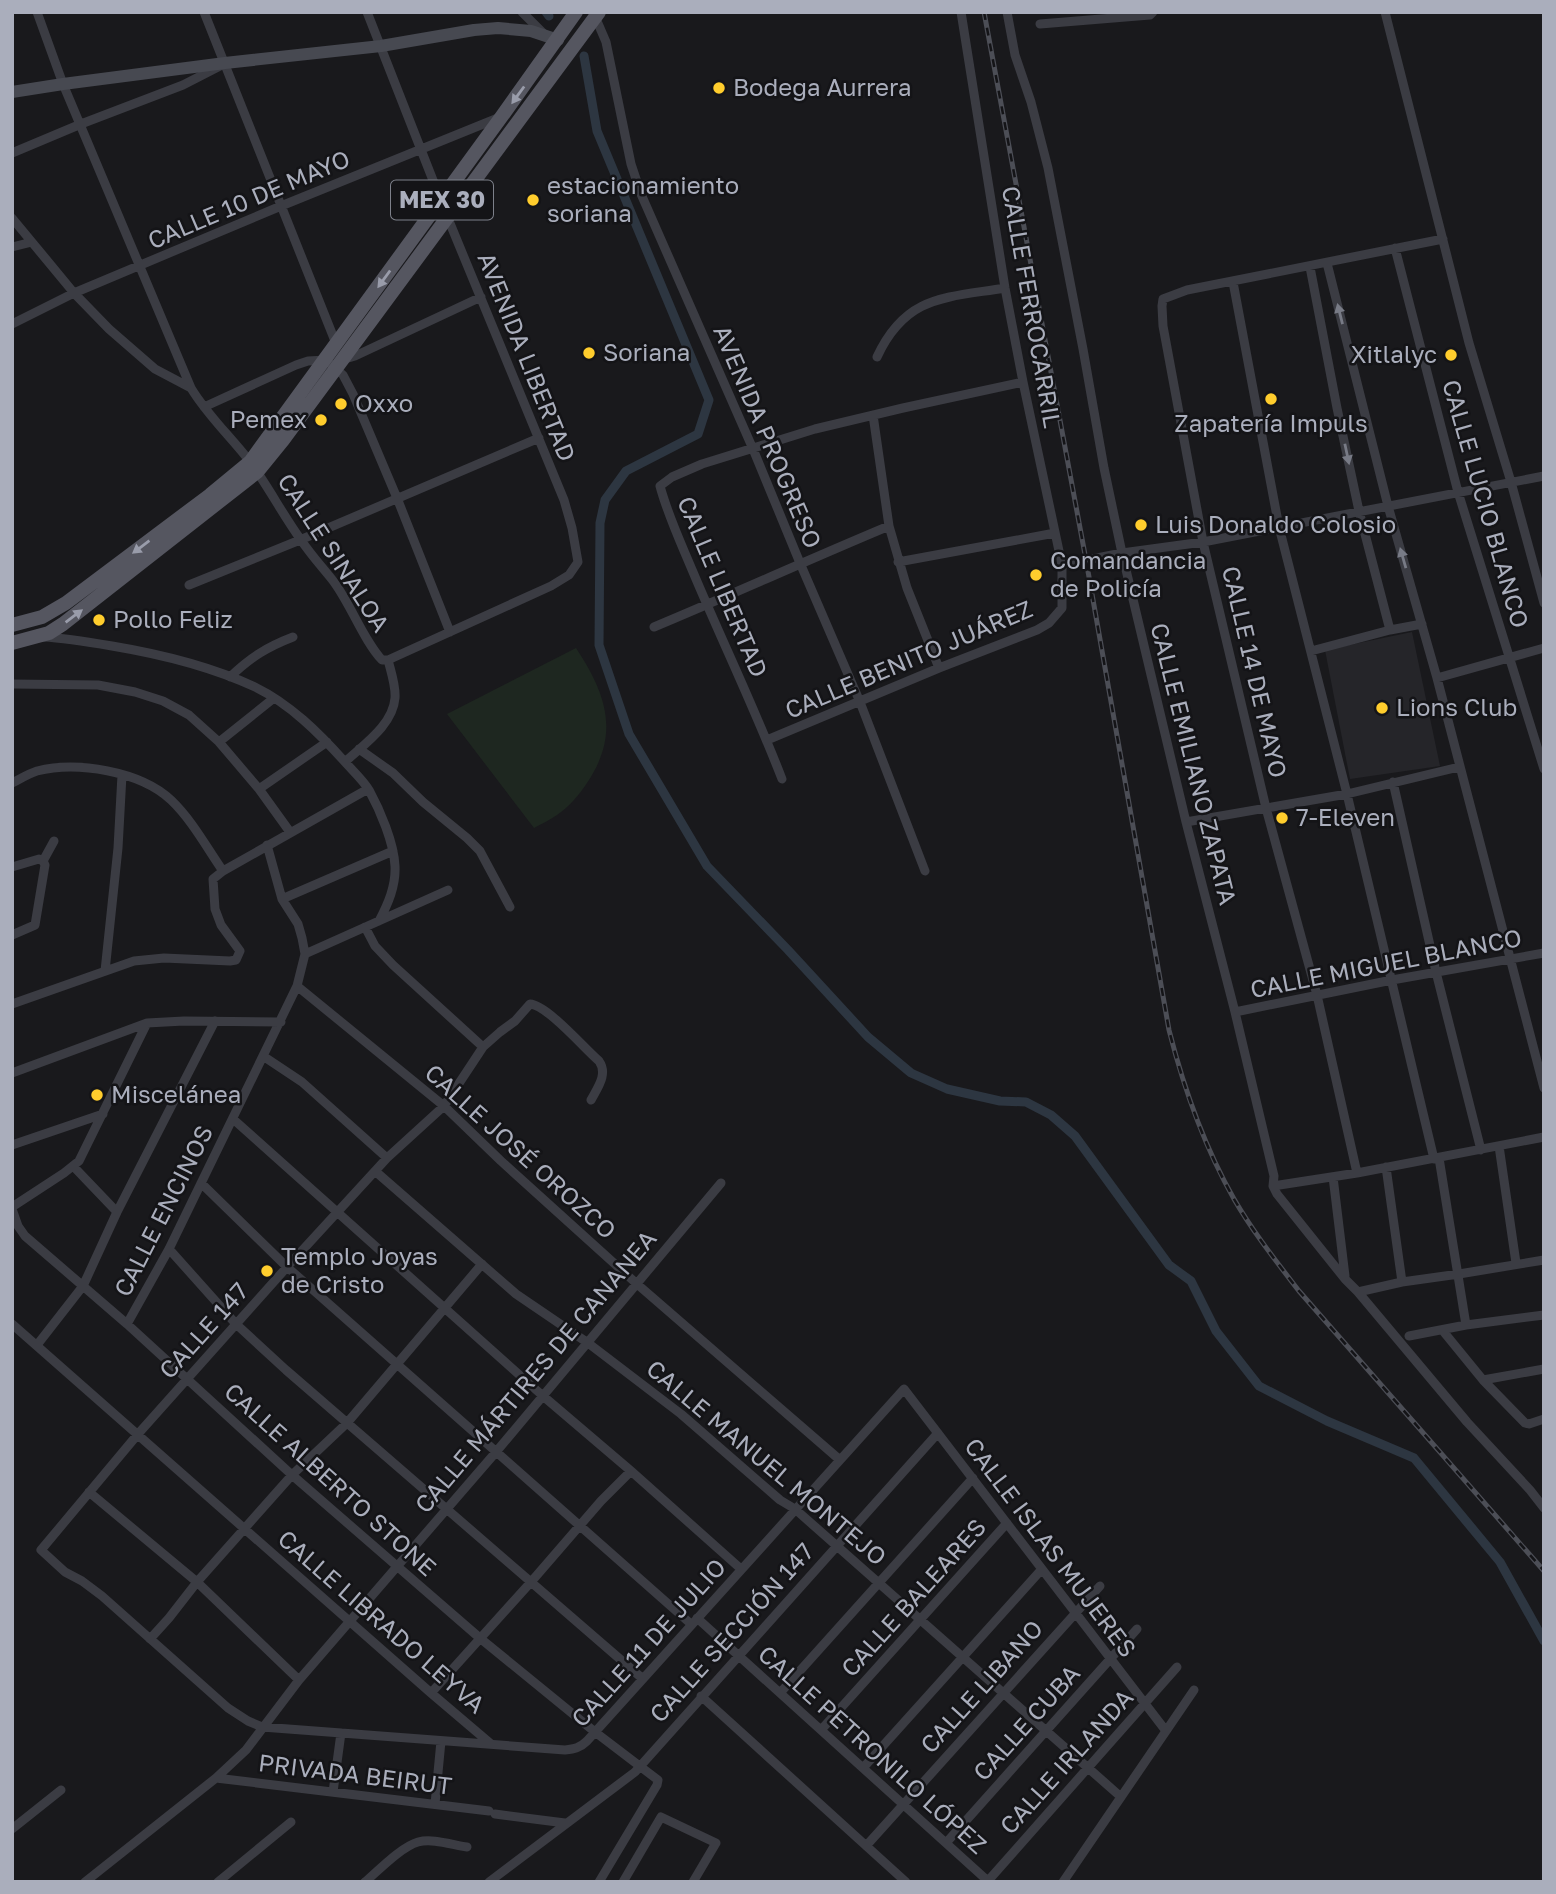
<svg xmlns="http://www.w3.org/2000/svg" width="1556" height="1894" viewBox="0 0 1556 1894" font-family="'Golos Text',sans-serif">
<rect width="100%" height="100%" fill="#19191c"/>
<path fill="#252529" d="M1412 632 1440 766 1350 779 1325 650Z"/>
<path fill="#1e2720" d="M576 648C607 695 620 734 587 783 579 795 569 807 557 815 550 820 541 824 534 828L447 714Z"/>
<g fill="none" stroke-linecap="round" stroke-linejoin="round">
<path stroke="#2d3641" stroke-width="9" d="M546 12 549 16
M584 56 597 131 709 400 698 434 626 471 605 500 600 523 599 645 629 734 707 866 788 950 868 1037 911 1073 947 1089 1000 1101 1026 1102 1051 1115 1075 1136 1169 1265 1191 1281 1216 1331 1259 1386 1327 1421 1414 1458 1500 1562 1544 1641"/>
<path stroke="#3b3c43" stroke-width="9" d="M37 12 63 84 191 388C207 415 232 438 251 463 269 488 283 515 301 540 311 555 323 568 334 582 351 605 364 641 382 660H388
M204 12 337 346
M367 12 447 216 564 500 572 528 578 562 569 575 551 586 388 660
M522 12 544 34
M1007 12 1015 55 1031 102 1048 168 1083 349 1104 468 1122 553 1186 822 1235 1012 1274 1176 1273 1186 1277 1194 1345 1279 1358 1292 1467 1422 1530 1490 1544 1508
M1385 12 1469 343 1511 482 1544 603
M594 14 606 42 631 164 641 194 753 449 800 563 860 702 925 871
M1040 24 1150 15 1153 12
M12 153 81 124 183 85 220 66
M12 218 74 293 109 329 155 369 191 388
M12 247 32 242
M1395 248 1458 492 1544 769
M1327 263 1388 506 1437 678 1544 1088
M1310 267 1337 408 1359 511 1390 630
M1233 282 1279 527 1347 794 1434 1159
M12 324 74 293 281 206 498 118
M877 357C906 295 945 298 1005 288
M342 359H345L355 356 481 297
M204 407 296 365 308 361 326 360 343 375 353 394 397 498 450 632
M873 415 889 526 907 588 939 668
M898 562 1055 533
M1062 565 1122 553 1203 542 1544 476
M189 585 300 540 539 438
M654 627C733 594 810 559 889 526
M43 637C66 638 89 642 112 646 160 654 210 666 255 687 290 704 319 733 345 762 353 771 363 780 369 790 380 810 394 843 395 866 396 886 388 904 379 921
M1311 651 1390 630 1422 624
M230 677C251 657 267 647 293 637
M1437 678 1544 648
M12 684 98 685 135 692 163 701 189 715 219 742 259 789 290 832
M767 740 939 668 1037 630 1049 623 1062 608V565L1023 382 1005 288 961 12
M219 742 274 698
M359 749 393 773 423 802 467 838 480 851 510 907
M345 762C363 745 393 725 395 698 396 686 391 672 388 660
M782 779C755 709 722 641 693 572 681 543 668 516 660 486L672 477 702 464 815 429 903 408 1023 382
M1393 782 1436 972 1481 1150
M12 783C20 779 28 774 37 771 77 761 140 771 171 800 192 820 207 848 223 871L213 879 215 909 221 925 240 951 236 960 230 961 164 958 134 961 12 1004
M259 789 327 742
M1186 822 1347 794 1459 767
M43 861 54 841
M12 867 39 859 43 861
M223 871 368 789
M282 899 393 851
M365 927 375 946 393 965 483 1047
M12 935 35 925 45 865 43 861
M305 954 448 890
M105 971 118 848 122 775
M297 986 444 1106 501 1161 637 1284 840 1460
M1235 1012 1392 980 1544 953
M263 1056 302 1082 387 1158
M12 1073 147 1023 184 1021 281 1022
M591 1100C598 1087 608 1074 599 1061 584 1048 547 1005 530 1004L515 1021 500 1032 483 1047 444 1106 387 1158 287 1267 138 1434 41 1550 65 1572 82 1581 102 1596 228 1708 248 1721 262 1727 565 1750C574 1749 580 1748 587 1741L904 1389 1166 1731
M233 1119 543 1396 631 1471 741 1569
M12 1145 103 1114
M1499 1146 1516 1263
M1439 1158 1466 1325
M74 1167 117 1212
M1386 1167 1402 1282
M375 1171 516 1294 588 1343 681 1414 780 1500 795 1509 1121 1797
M1357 1173 1317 995 1266 808 1203 542 1163 326 1162 306 1163 299 1187 290 1443 239
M1333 1177 1345 1276
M201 1183 287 1267 691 1624
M1273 1186 1357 1173 1544 1137
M12 1207 64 1173 79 1161 147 1023
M12 1209 18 1226 25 1236 127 1324 292 1475 481 1639 595 1732 658 1780 657 1785 599 1882
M169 1249 236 1324 286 1370 643 1679
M1358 1292 1402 1282 1459 1274 1544 1260
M12 1324 431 1693 491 1744
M127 1324 169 1249 297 986 305 954 302 938 298 924 282 899 267 845
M1443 1331 1483 1380 1525 1423 1529 1424 1544 1419
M1409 1336 1466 1325 1544 1315
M37 1345 83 1286 117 1212 215 1021
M1483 1380 1544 1369
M89 1492 197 1582 299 1680
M697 1618 989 1882
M150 1639 169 1618 197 1582 292 1475 347 1423 482 1264
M431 1693 531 1582 601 1501 631 1471
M780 1693 973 1478
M701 1696 906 1882
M821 1730 1007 1523
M863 1768 1042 1569
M216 1778 489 1811
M333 1792 341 1733
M435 1804 441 1741
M495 1814 565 1823
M12 1829 61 1790
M946 1843 1137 1629
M866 1846 1100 1586
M85 1882 216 1778 246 1750 299 1680 496 1452 721 1183
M218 1882 291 1822
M365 1882C379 1870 401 1847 418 1842 433 1838 452 1845 467 1847
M489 1882 635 1772 938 1433
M623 1882 661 1817 716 1843 693 1882
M987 1882 1177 1667
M1063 1882 1194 1690"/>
<path stroke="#474951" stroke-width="12" d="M12 92 63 84 225 63 381 46 474 30 498 28 531 31 558 40"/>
<path stroke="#555660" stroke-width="14" d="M12 625 42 617 66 603 210 495 250 462 502 116 576 12
M12 643 49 633 63 624 257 472 283 440 599 12"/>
<defs>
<path id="rail" d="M984 12 1086 560 1169 1030C1184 1089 1204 1146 1234 1199 1253 1232 1276 1261 1299 1291L1544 1571"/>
</defs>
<use href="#rail" stroke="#4c4e56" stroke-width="5"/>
<use href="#rail" stroke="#141417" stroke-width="2.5" stroke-dasharray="8" stroke-linecap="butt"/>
</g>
<defs><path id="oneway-solid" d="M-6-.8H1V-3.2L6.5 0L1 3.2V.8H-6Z" transform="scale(1.75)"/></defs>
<g fill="#999caa">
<use href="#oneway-solid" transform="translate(518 95) rotate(126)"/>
<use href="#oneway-solid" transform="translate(384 279) rotate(126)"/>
<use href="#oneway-solid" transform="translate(141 547) rotate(143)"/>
<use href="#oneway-solid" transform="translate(74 616) rotate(-37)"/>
</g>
<g fill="#787b86">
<use href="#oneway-solid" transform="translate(1340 314) rotate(-104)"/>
<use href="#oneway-solid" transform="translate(1347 454) rotate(78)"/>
<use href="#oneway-solid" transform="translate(1403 558) rotate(-106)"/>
</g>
<g fill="#ffcd2d" stroke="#141417" stroke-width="2.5">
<circle cx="719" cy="88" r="7"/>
<circle cx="533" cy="200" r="7"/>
<circle cx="589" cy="353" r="7"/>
<circle cx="1451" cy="355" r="7"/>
<circle cx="1271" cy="399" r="7"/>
<circle cx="341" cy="404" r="7"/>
<circle cx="321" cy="420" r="7"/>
<circle cx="1141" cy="525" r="7"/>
<circle cx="1036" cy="575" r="7"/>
<circle cx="99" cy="620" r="7"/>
<circle cx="1382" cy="708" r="7"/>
<circle cx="1282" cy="818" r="7"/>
<circle cx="97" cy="1095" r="7"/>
<circle cx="267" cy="1271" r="7"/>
</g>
<g text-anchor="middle" stroke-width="5" stroke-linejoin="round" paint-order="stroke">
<rect fill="#141417" stroke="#7d808a" stroke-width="2" x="391" y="180.5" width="102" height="39" rx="5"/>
<g font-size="23" font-weight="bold" fill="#aaaebc">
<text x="442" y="208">MEX 30</text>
</g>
<g font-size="24" fill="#aaaebc" stroke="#141417" text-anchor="start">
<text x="733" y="96">Bodega Aurrera</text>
<text x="547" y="194">estacionamiento<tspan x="547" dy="28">soriana</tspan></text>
<text x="603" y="361">Soriana</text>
<text x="1437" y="363" text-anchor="end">Xitlalyc</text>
<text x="355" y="412">Oxxo</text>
<text x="307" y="428" text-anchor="end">Pemex</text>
<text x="1271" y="432" text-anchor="middle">Zapatería Impuls</text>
<text x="1155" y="533">Luis Donaldo Colosio</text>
<text x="1050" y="569">Comandancia<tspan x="1050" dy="28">de Policía</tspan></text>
<text x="113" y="628">Pollo Feliz</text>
<text x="1396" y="716">Lions Club</text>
<text x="1296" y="826">7-Eleven</text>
<text x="111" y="1103">Miscelánea</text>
<text x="281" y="1265">Templo Joyas<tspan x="281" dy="28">de Cristo</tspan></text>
</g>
<g font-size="24" fill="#aaaebc" stroke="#141417">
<text transform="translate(249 200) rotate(-23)" y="8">CALLE 10 DE MAYO</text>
<text transform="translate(1031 307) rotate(80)" y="8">CALLE FERROCARRIL</text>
<text transform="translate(526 357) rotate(68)" y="8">AVENIDA LIBERTAD</text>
<text transform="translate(767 437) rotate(67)" y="8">AVENIDA PROGRESO</text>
<text transform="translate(1485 504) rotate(74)" y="8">CALLE LUCIO BLANCO</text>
<text transform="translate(333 553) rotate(57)" y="8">CALLE SINALOA</text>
<text transform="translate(722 587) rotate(67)" y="8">CALLE LIBERTAD</text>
<text transform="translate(909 660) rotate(-23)" y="8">CALLE BENITO JUÁREZ</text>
<text transform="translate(1254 672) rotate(77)" y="8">CALLE 14 DE MAYO</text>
<text transform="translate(1193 764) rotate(76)" y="8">CALLE EMILIANO ZAPATA</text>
<text transform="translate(1386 964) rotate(-11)" y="8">CALLE MIGUEL BLANCO</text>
<text transform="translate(520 1152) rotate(42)" y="8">CALLE JOSÉ OROZCO</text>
<text transform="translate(164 1211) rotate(-63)" y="8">CALLE ENCINOS</text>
<text transform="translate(204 1331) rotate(-48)" y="8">CALLE 147</text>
<text transform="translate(536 1372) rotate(-50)" y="8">CALLE MÁRTIRES DE CANANEA</text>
<text transform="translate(766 1463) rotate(40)" y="8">CALLE MANUEL MONTEJO</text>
<text transform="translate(330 1480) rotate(42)" y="8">CALLE ALBERTO STONE</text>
<text transform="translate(1050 1548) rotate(53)" y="8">CALLE ISLAS MUJERES</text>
<text transform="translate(914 1598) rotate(-48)" y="8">CALLE BALEARES</text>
<text transform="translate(381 1622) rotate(41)" y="8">CALLE LIBRADO LEYVA</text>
<text transform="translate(732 1633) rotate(-48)" y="8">CALLE SECCIÓN 147</text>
<text transform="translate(649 1643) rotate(-48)" y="8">CALLE 11 DE JULIO</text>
<text transform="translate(982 1687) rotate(-48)" y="8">CALLE LIBANO</text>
<text transform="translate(1027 1723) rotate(-48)" y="8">CALLE CUBA</text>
<text transform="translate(872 1750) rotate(42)" y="8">CALLE PETRONILO LÓPEZ</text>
<text transform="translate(1067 1762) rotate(-48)" y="8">CALLE IRLANDA</text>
<text transform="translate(355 1775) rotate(7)" y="8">PRIVADA BEIRUT</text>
</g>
</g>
<rect width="1556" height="1894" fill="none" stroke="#aaaebc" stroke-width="28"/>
</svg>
